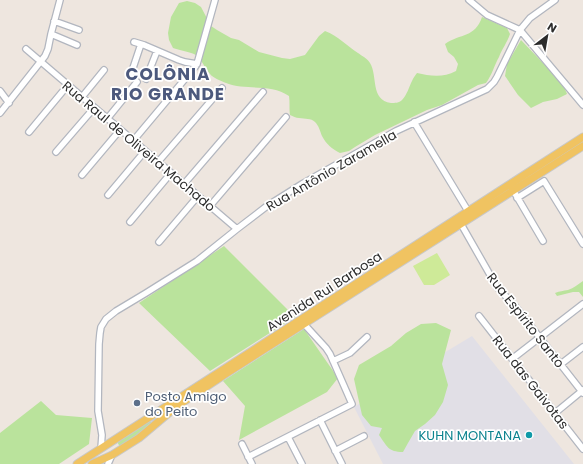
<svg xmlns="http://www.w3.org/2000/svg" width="583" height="464" viewBox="0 0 583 464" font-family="Poppins,sans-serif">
<rect width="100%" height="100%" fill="#eee6df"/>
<path fill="#e1dfe6" d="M472 336 574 464H383L354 407Z"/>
<path fill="#bae39c" d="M187 1 195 3 201 7 211 26 217 30 231 38 239 40 259 52 282 58 290 59 305 55 319 36 325 31C338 36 347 46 358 53 362 56 367 58 370 63 378 76 370 100 391 103 395 103 399 103 402 100 407 95 409 87 412 81 413 78 415 76 417 73 430 76 443 78 456 71L458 64 454 57 448 52 445 44C461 33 475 38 482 17L507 28 510 34C507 43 502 49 499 57 494 66 492 75 486 83L478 85 442 105 427 110 375 135 355 147 349 151 340 153C332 149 326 144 322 136 320 131 319 126 315 122 311 118 305 119 299 118 296 118 293 116 290 115 289 108 290 102 289 96 271 83 246 91 226 83 221 81 213 78 210 74 204 68 202 58 194 54 189 52 179 50 173 48L169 40 168 33 171 17 179 3Z
M521 40 563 84 567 94 557 99 543 102 531 108 518 95 505 76 507 64Z
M224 246 295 317 210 371 139 303Z
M583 281V297L579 292H573L557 296 555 293C560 291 563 291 568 290 574 288 578 284 583 281Z
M436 323 451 330 442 364 448 385 443 402 435 415 425 424 415 431 408 443 403 452C388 452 387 446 379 435L382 428 371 426 362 415 354 379 359 365 391 346 406 333 421 324Z
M304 329 338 378 327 392 239 440 245 406 223 381Z
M41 401 56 415 92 418 89 444 59 464H0V433Z
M149 420 153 425 120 447 116 440Z"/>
<path fill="#ceea98" d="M437 253 450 275 434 285H424L413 266Z"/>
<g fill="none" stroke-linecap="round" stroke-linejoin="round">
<defs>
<path id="minor" d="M469 0 487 15 520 30 583 105
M54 21 79 30
M51 34 77 45
M134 42 144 45 179 60 185 62 197 64
M26 49 237 229
M131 74 141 44
M146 79 157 51
M0 91 9 103
M82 97 104 70
M0 113 45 56 48 49 51 34 60 0
M107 119 137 82
M414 122 468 211
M29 132 68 85
M133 141 195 67 197 64 215 0
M56 152 94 108
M158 162 222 88
M82 175 120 130
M184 184 263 92
M513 190 543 241
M108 195 145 151
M517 198 544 181 583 244
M210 206 286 117
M130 222 171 173
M461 224 497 287 515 306 583 393
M159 242 198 196
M479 316 583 449
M512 359 583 304
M333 361 350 353 367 337
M561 364 583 347
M555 413 583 390
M320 420 342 464
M288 437 302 464
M242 444 252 464
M101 448 102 435 98 411 99 344 100 333 101 327 106 319 116 311 146 293 197 261 237 229 267 206 302 184 396 131 487 89 494 82 497 77 520 30 530 18 555 0
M335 451 364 436
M248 457 352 404 330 354 326 348 304 324
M108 464 112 455"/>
<path id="major" d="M77 464 583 137
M92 464 112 455 139 438 177 406 227 373 583 146"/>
</defs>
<use href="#minor" stroke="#b2b6bf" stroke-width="8"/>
<use href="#major" stroke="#c8c8c8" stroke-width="9"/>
<use href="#minor" stroke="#fff" stroke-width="5.5"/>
<use href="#major" stroke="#f0c361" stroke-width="7"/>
</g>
<circle fill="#5c6f8a" stroke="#fff" stroke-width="1.5" cx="137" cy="403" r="4"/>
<circle fill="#0f9aa8" stroke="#fff" stroke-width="1.5" cx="529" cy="435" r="4"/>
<g text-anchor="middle" stroke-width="3.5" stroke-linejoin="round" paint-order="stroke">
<g font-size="13" fill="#2c2c2c" stroke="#fff">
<text transform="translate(139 146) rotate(40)" y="5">Rua Raul de Oliveira Machado</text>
<text transform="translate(331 170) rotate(-30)" y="5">Rua Antônio Zaramella</text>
<text transform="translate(324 291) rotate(-33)" y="5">Avenida Rui Barbosa</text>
<text transform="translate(526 320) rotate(52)" y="5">Rua Espírito Santo</text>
<text transform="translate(531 382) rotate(52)" y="5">Rua das Gaivotas</text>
</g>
<g font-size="13" fill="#4e5e75" stroke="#fff" text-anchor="start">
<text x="145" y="401">Posto Amigo<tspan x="145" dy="15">do Peito</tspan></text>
</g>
<g font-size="13" fill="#0d838f" stroke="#fff" text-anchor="end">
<text x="521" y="440">KUHN MONTANA</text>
</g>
<g font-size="17" font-weight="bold" letter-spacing="1" fill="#4c597d" stroke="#fff">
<text x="168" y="80">COLÔNIA<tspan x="168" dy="20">RIO GRANDE</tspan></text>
</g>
</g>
<g transform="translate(547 36) rotate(31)" stroke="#ffffff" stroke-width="3" paint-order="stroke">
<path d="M0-3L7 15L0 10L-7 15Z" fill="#2c2c2c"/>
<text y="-6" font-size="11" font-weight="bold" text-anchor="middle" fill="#2c2c2c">N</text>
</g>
</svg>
